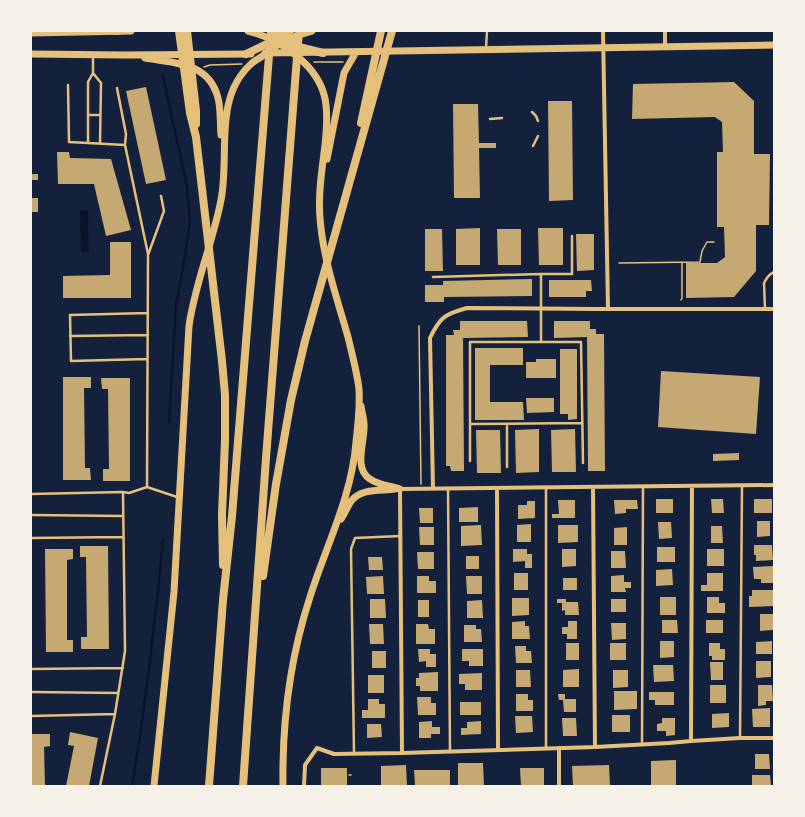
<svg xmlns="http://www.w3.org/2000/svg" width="805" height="817" viewBox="0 0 805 817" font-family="Ubuntu,sans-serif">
<rect width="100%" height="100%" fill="#14213d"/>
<path fill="#0b132b" d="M80 210H88L89 252H81Z"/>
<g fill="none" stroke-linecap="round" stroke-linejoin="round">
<path stroke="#0b132b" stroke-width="2.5" d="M163 76 187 187 190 221 185 256 176 306 169 422
M132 786C146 704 155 623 163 540"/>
</g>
<path fill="#c6a872" d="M734 82 754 101V154H770L769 225H756V271L734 297 686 298V263H717L725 257 724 227H717V152H723L722 122 715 117 632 119 633 84Z
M146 87 166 180 146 184 126 91Z
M548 101H572L573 200 549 201Z
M453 104H478L479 143H496V148H479L480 198H454Z
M57 152H69L70 158 111 159 131 230 106 236 94 184H58Z
M31 174H38V180H31Z
M31 198H38V212H31Z
M480 228V265H456V229Z
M538 228H563V265H539Z
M425 229H442L443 271H425Z
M497 229H521V265H498Z
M576 234H594V270L577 271Z
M110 242H131V298H63V276L110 275Z
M532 279V296L444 297V302H425V285H443V281Z
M549 280H591L592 291H586V297H549Z
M460 321H527L528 337 463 338 464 471H451L450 466H446V335H454L453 330H460Z
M554 321H590V329H596V334H604L605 471H588L587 337 554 338Z
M475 348H523V365H490V402H523L524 420H475Z
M560 349H577V419L568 420V414H560Z
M536 359H556V378H526V362H536Z
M661 371 760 377 756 434 658 427Z
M63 377H91V388H84L85 468H90L91 480H63Z
M101 378H130V481H103V469H109L108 389H102Z
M526 398H554V412L527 413Z
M539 429V472L516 473 515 430Z
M575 429 576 472H552L551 430Z
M476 430H500L501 473H477Z
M739 453V460L713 461V454Z
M656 499H673V513H656Z
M711 499H723L724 513H712Z
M754 499H772V513H754Z
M558 500H575V518H552V514H559Z
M614 500H637L638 509H626V513L615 514Z
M527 501H535V518L518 519V505H527Z
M478 507V522H459V508Z
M419 508H433V523H420Z
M757 521H770V536L757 537Z
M658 522H671L672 538 659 539Z
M531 524V542H517V525Z
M481 525 482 545 461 546V526Z
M558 525H578V542L558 543Z
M711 526H722L723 543H711Z
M419 527H434V545H420Z
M627 527V545H614V528Z
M754 545H772L773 560 756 561V555H754Z
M80 546H108L109 649H81V637H87L86 557H80Z
M657 547H675V562H657Z
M45 549H73V559L67 560V640H73V652H46Z
M513 549H527V554H532V568H525V561L513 562Z
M562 549H576V566L562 567Z
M707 549H724V566H707Z
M611 551H625L626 568H611Z
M417 552H434V569H418Z
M466 556H479V569H466Z
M368 557H382L383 570H369Z
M774 566V583H761V579H754L753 567Z
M672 569 673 585 656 586V570Z
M514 573H528V590H514Z
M707 573H723V591H701V585H707Z
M624 575V582H631V588H625L626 592H611V576Z
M383 576 384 594H367L366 577Z
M417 576H429V581H436V593H417Z
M466 576H482V594H467Z
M563 578H577V590H563Z
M752 590H774V606L749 607V596H752Z
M660 597H676V615H660Z
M707 597H719V603H725V613H707Z
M512 598H529V615L512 616Z
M370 599H385L386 618H370Z
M557 599H566V602H578L579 615H565V610L562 611V603H557Z
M611 599H626V612H611Z
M418 600H429V617H418Z
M482 600 483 618H467V601Z
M760 614H773V630L760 631Z
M662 620H677L678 633H662Z
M706 620H723V633H706Z
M525 621V626H529L530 639H512V622Z
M568 621H577V639H567V634H562V627H568Z
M611 623H626V639L612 640Z
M369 624H383L384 644H370Z
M416 624H428L429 629H435V644H416Z
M464 625H476V629H481L482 642H464Z
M660 641H674V657L660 658Z
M772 641V654H756V642Z
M566 643H579V660H566Z
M610 643H626V660H610Z
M709 643H720V649H725V660H712V656H709Z
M515 646H526V651H531L532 663H516Z
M418 649H430V654H436V667H426V661L419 662Z
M462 649H483V666H469V661H462Z
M372 651H386V668H372Z
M756 661H771V677L756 678Z
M710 662H723V680H711Z
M653 665H673L674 681 654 682Z
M579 669V687H563V670Z
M516 670H530L531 687H516Z
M613 670H628V687L613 688Z
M438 672V691H420V686H416V678H419V673Z
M482 673V690H465V684H459V674Z
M368 675H384V693H368Z
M710 685H726V703H710Z
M758 685H772L773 701H766V705L758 706Z
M614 691H637V709L614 710Z
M649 692H674V705H655V700H649Z
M516 694H528V700H533V711H516Z
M558 694H565V699H576V712H564L563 700H559Z
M417 697H431V703H436V715H418Z
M368 699H379V704H385V718H362V710H368Z
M460 702H481V715H460Z
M770 708V727H753L752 709Z
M729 713V727L712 728V714Z
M612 715H630V732H612Z
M515 716H532L533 732 516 733Z
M562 718H576L577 736H563Z
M662 718H675V735L666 736V731H657V724L662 723Z
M432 721V727H440V734H431V738H419V722Z
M481 721V734L461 735V728H467V722Z
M367 724H381L382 737 367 738Z
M70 732 98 738 89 786H66L74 746 68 745Z
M31 734H50V746L44 747 45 786H31Z
M755 754H769L770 769H755Z
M676 760V786H651V761Z
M458 763H483L484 786H458Z
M406 765 407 786H381V766Z
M609 765 610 786H573L572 766Z
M321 768H347V786H321Z
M520 768H544V786H521Z
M414 770H450V786H415Z
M752 775H770L771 786H752Z"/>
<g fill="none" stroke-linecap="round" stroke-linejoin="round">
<path stroke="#e5c07b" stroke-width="1.5" d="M314 62H343
M204 67 210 65 242 64
M619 263 700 262 702 251 707 242H714
M681 300 682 298V262
M419 326 421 484
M349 775H351"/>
<path stroke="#e5c07b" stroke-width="2.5" d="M486 48 487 31
M93 73 101 83 100 143
M68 85 69 142 125 145 148 254
M117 88 126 134 125 145
M532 112 536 116 538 121
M88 115H100
M490 119 502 118
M88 143V82L93 73V57
M533 146 538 136
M541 274H572V236
M433 277 541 274V342
M765 309 764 283C766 279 769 274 774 272
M70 336 148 335
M147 359 71 361 70 315 148 313
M470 424 582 423
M507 424V467
M470 461V342H581L583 463
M147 487 148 255 164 211 161 196
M448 489 450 752
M31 494 123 492
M31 515 123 516
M31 538 123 537
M31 669 123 668
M31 692 118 693
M31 716 115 714
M740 738 742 486
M642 745 643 487
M546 748V487
M354 753 351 549 355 538 400 536
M100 786 115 714 125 651 123 492 129 493 147 487 177 497"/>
<path stroke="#e5c07b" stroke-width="4" d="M603 31 608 309
M665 31V46
M593 487 595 747
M433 488 430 338C440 317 445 314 467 308L596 309H774
M497 488 498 750
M691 741 692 486
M559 748V786
M402 753 400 489 774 485
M304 786 305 765 317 748 334 754 402 753 595 747 669 743 691 741 740 738H774"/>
<path stroke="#e5c07b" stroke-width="7" d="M248 31C268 36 283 44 298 57 329 83 329 108 325 145 322 170 318 194 320 218 323 259 337 298 348 337 352 354 357 372 359 389 360 406 358 425 356 442 352 496 326 546 310 597 290 658 282 722 283 786
M31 33 131 31
M265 53 774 45
M31 54 124 55 251 54
M145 58C174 63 209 62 218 98 221 110 220 123 221 135
M327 159 344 73 356 52
M361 406C362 413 364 419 364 425 365 442 353 468 370 479 378 485 391 486 400 489
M341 519C345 513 348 505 352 500 362 488 381 491 395 489
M154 786 174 592 189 326C195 283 213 242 221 200 230 155 213 98 251 64 254 61 258 59 261 57 279 43 290 37 312 31"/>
<path stroke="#e5c07b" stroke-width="8" d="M116 31H118
M179 31 190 113 196 137 222 361 225 395V440L222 515 223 565
M187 31 196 111V124
M271 31 295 46 323 53
M246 54 275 40 290 31
M361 123 381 31
M263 576 276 484 291 400 305 341 392 31
M209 786 223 600 232 516 271 31
M243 786 266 458 299 31"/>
</g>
<rect width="805" height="817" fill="none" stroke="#f6f1e7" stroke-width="64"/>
</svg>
